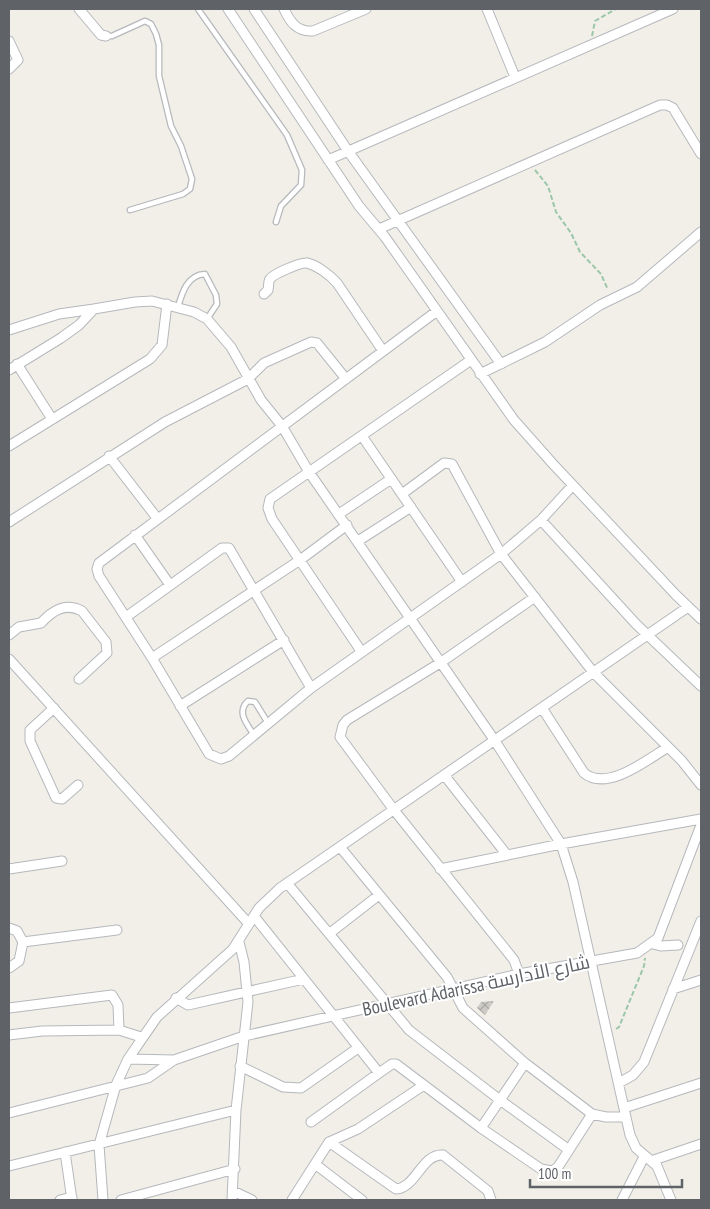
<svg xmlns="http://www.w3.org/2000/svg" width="710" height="1209" viewBox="0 0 710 1209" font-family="'PT Sans Narrow',Cairo,sans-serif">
<defs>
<pattern id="building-cross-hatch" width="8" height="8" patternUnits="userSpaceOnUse" patternTransform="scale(1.25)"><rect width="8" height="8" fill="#cccac5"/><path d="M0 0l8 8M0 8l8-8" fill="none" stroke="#a9a8a4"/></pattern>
</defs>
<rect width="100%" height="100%" fill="#f1efe8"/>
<path fill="url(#building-cross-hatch)" d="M494 1001 485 1015 477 1008 481 1002Z"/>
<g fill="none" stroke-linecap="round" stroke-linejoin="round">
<defs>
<path id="service" d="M198 9 287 135 302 170 301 185 281 206 276 222
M106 36H112L145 21 151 24 156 34 159 45V76L171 126 181 146 192 179 190 189 183 194 130 210
M178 307C182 293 187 275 205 274L216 295 217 304 207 319
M254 735C247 724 236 712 248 701L255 702 268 723"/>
<path id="minor" d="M79 9 101 35 106 36
M228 9 359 206 385 237 514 420 553 464 676 595 701 619
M254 9 348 151 501 364
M284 9C290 22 297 32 313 31L366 9
M487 9 515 77
M9 41 18 60 9 69
M328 160 673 9
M379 229 660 105H667L673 108 701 154
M264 294 268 290C269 287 268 281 270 279 273 274 301 262 307 263 317 265 331 276 337 283L383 351
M437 311 99 563 97 569 99 576 152 658 209 754 221 759 229 756 311 688 501 554 541 520 573 485
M9 330 59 314 94 309
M17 364 52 419
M9 370 61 338 79 325 94 309 135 302 152 301 194 312 207 319 231 347 261 400 282 426 309 472 495 741 561 844 573 882 630 1135 636 1148 657 1166 671 1200
M480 374 545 342 600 305 637 287 701 232
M362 436 462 582
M9 446 150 359 162 345 167 304
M109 456 157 518
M402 494 444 463 452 464 501 554 593 672 682 761 701 785
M339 514 391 479
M541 520 636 624 701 686
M9 522 165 422 248 379 264 363 311 342 317 343 346 379
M135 535 170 585
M358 541 411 507
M126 617 222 548H229L311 688
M9 635 19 627 41 623C52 611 65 602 82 611L106 642 107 653 79 679
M361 651 272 519 268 508 270 499 471 360
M152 658 300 560 347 525
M9 659 249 924
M180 706 284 640
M54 708 30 730V741L56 798 62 799 78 785
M542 708 584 773C607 792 647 760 668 747
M445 776 507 855
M340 847 447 977 463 1008 525 1063 592 1114 606 1117H626
M9 869 62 861
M440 869 561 844 701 819
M287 883 409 1030 500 1100 569 1150
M254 916 379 1073 392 1064H396L481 1128 541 1169 552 1171 558 1167 592 1114
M9 928 17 931 23 942 19 961 9 968
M330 933 379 895
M23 942 117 930
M653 944 661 946 678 945
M519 974 514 960 394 810 340 737 343 725 347 720 440 663 535 597
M673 989 701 980
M176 998 188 1005 304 979
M9 1008 112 995 118 1005 119 1030
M9 1035 42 1031 119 1030 141 1037
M128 1059 174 1060
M240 1066 283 1087 301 1088 358 1048
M619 1083 633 1075 644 1062 701 921
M624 1108 701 1083
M9 1113 148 1078 174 1060 244 1036 519 974 637 953 658 938 701 825
M311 1122 379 1073
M481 1128 525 1063
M329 1142 396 1189C416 1188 422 1153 443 1155L488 1191 491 1200
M65 1152 72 1200
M651 1161 701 1144
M315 1164 362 1200
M9 1166 236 1110
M233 1191 252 1200
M60 1200 72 1197
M103 1200 99 1145 116 1085 128 1059 157 1017 233 949 259 908 280 888 688 607
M121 1200 235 1169
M232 1200 236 1110 248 1002 244 962 239 942
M292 1200 329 1142 358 1129 424 1085
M622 1200 644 1157"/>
</defs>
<use href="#service" stroke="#b5b8bc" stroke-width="7"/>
<use href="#minor" stroke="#b5b8bc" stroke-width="11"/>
<path stroke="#9cc7a9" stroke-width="2" stroke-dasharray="5 2.5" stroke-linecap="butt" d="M592 36 595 21 616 9
M535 170 548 186 556 212 571 233 580 252 601 274 608 290
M616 1029 619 1027 644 966 645 958"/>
<use href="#service" stroke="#fff" stroke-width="4.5"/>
<use href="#minor" stroke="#fff" stroke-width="9"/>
</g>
<g text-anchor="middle" stroke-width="4" stroke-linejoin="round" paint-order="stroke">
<g font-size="19" fill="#5f6368" stroke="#fff">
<text transform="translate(476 985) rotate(-12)" y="7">Boulevard Adarissa شارع الأدارسة</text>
</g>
</g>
<rect width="710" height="1209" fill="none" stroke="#5f6368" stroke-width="20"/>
<path d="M530 1179v8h152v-8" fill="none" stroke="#5f6368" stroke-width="2.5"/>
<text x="538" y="1179" font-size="15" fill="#5f6368" stroke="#ffffff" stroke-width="4" paint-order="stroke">100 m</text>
</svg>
